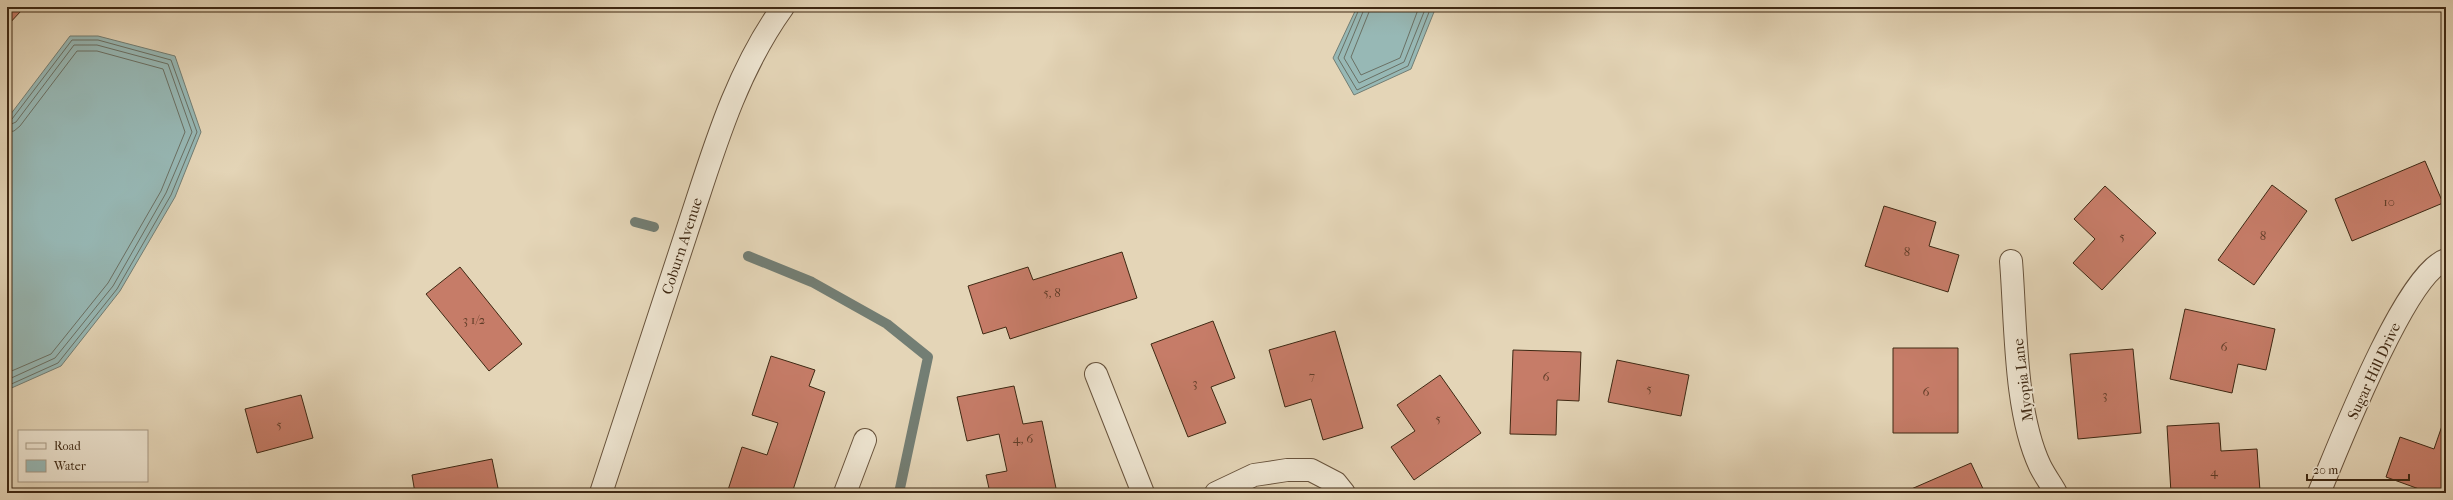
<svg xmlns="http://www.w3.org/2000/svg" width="2453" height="500" viewBox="0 0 2453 500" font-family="'IM FELL French Canon',serif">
<rect width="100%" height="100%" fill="#e4d5b7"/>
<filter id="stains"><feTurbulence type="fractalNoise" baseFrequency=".005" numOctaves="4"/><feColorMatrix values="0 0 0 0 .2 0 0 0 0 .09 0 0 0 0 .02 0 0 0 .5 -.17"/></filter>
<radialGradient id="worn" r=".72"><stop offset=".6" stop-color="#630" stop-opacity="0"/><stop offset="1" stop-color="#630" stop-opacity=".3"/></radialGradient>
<path fill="#97b8b5" stroke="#737e74" d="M1357 7H1436L1411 69 1354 95 1333 58Z
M70 36H98L175 56 201 132 175 197 120 291 61 366 7 390V119Z"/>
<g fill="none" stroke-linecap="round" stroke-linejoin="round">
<path stroke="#6a7064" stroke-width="1" d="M1360 7 1338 58 1357 90 1408 66 1431 7
M1365 7 1344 58 1359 83 1404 62 1426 7
M1371 7 1351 57 1361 75 1400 58 1419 7
M7 121 12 119 72 40H98L171 60 197 132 171 195 117 289 58 363 7 386
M7 126 16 122 74 45H97L168 64 192 132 166 193 113 286 55 358 7 380
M7 132 14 131 20 126 77 51H97L163 69 185 132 161 191 108 283 51 354 7 373"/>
<path stroke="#737e74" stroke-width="10" d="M635 222 654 227
M748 256 812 282 887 324 928 357 899 493"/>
</g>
<path fill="#c67c68" stroke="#3e2813" d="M7 7H16L21 11 7 26Z
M2425 161 2443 203 2352 241 2335 199Z
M2272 185 2307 211 2254 285 2218 260Z
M2105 186 2156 233 2102 290 2073 263 2095 239 2074 219Z
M1884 206 1936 222 1929 246 1959 255 1948 292 1865 266Z
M1122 252 1137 298 1010 339 1006 327 983 334 968 286 1028 267 1033 280Z
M460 267 522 344 489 371 426 294Z
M2185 309 2275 329 2266 370 2238 364 2232 393 2170 379Z
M1213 321 1235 378 1211 387 1226 423 1188 437 1151 344Z
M1335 331 1363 428 1323 440 1311 399 1285 407 1269 350Z
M1893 348H1958V433H1893Z
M2133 349 2141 433 2078 439 2070 354Z
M1513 350 1581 352 1579 401 1557 400 1556 435 1510 434Z
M771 356 815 370 809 386 825 392 792 493H727L742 447 767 455 778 423 752 415Z
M1617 360 1689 375 1681 416 1608 402Z
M1440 375 1481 433 1414 480 1391 447 1415 431 1397 405Z
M1014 386 1023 424 1042 421 1057 493H990L986 475 1007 471 999 434 967 441 957 397Z
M301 395 313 438 257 453 245 409Z
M2219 423 2221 451 2257 449 2260 491 2171 493 2167 426Z
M2443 423 2446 424V493H2430L2386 477 2400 437 2434 449Z
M492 459 499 493H415L412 475Z
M1971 463 1985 493H1910L1909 490Z"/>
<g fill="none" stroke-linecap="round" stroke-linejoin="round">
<defs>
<path id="minor" d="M2011 261C2016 322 2014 411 2040 466 2045 476 2051 484 2056 493
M1096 374 1143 493
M601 493C629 407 658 320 686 234 712 156 734 75 783 7
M845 493 865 440
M1216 493 1254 475 1287 470H1311L1336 483 1344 493
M2319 493C2337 450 2405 273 2446 260"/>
</defs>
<use href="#minor" stroke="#68533c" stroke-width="24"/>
<use href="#minor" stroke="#ede4d0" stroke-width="22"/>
</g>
<g text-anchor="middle" stroke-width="3.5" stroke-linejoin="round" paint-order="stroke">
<g font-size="13" fill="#603d28">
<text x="2389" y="206">10</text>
<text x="2263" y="240">8</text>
<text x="2122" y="241">5</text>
<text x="1907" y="256">8</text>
<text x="1052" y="297">5, 8</text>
<text x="474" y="324">3 1/2</text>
<text x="2224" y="351">6</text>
<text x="1312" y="380">7</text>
<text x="1546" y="381">6</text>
<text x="1195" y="387">3</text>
<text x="1649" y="393">5</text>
<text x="1926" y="396">6</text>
<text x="2105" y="399">3</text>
<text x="1438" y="423">5</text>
<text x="279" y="429">5</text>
<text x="1023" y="443">4, 6</text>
<text x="2214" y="476">4</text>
</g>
<g font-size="15" fill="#3e2813" stroke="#ede4d0">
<text transform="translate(682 246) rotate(-72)" y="5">Coburn Avenue</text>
<text transform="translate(2374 371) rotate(-65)" y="5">Sugar Hill Drive</text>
<text transform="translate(2023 380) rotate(-97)" y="5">Myopia Lane</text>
</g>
</g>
<rect width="2453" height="500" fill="none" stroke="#e4d5b7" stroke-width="24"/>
<rect x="8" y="8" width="2437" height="484" fill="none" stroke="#3e2813" stroke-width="2"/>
<rect x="12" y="12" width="2429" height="476" fill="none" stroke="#3e2813"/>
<rect x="18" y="430" width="130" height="52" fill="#ede4d0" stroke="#a79984"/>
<rect x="26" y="443" width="20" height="6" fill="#ede4d0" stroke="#a79984"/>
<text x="54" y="450" font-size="12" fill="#3e2813">Road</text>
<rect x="26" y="460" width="20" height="12" fill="#97b8b5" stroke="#a79984"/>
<text x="54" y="470" font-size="12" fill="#3e2813">Water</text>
<path d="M2307 474v6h102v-6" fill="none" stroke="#3e2813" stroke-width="2"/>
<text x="2313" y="474" font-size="12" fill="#3e2813" stroke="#ede4d0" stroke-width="3" paint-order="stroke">20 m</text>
<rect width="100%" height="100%" filter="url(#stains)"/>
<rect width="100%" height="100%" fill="url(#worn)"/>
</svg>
